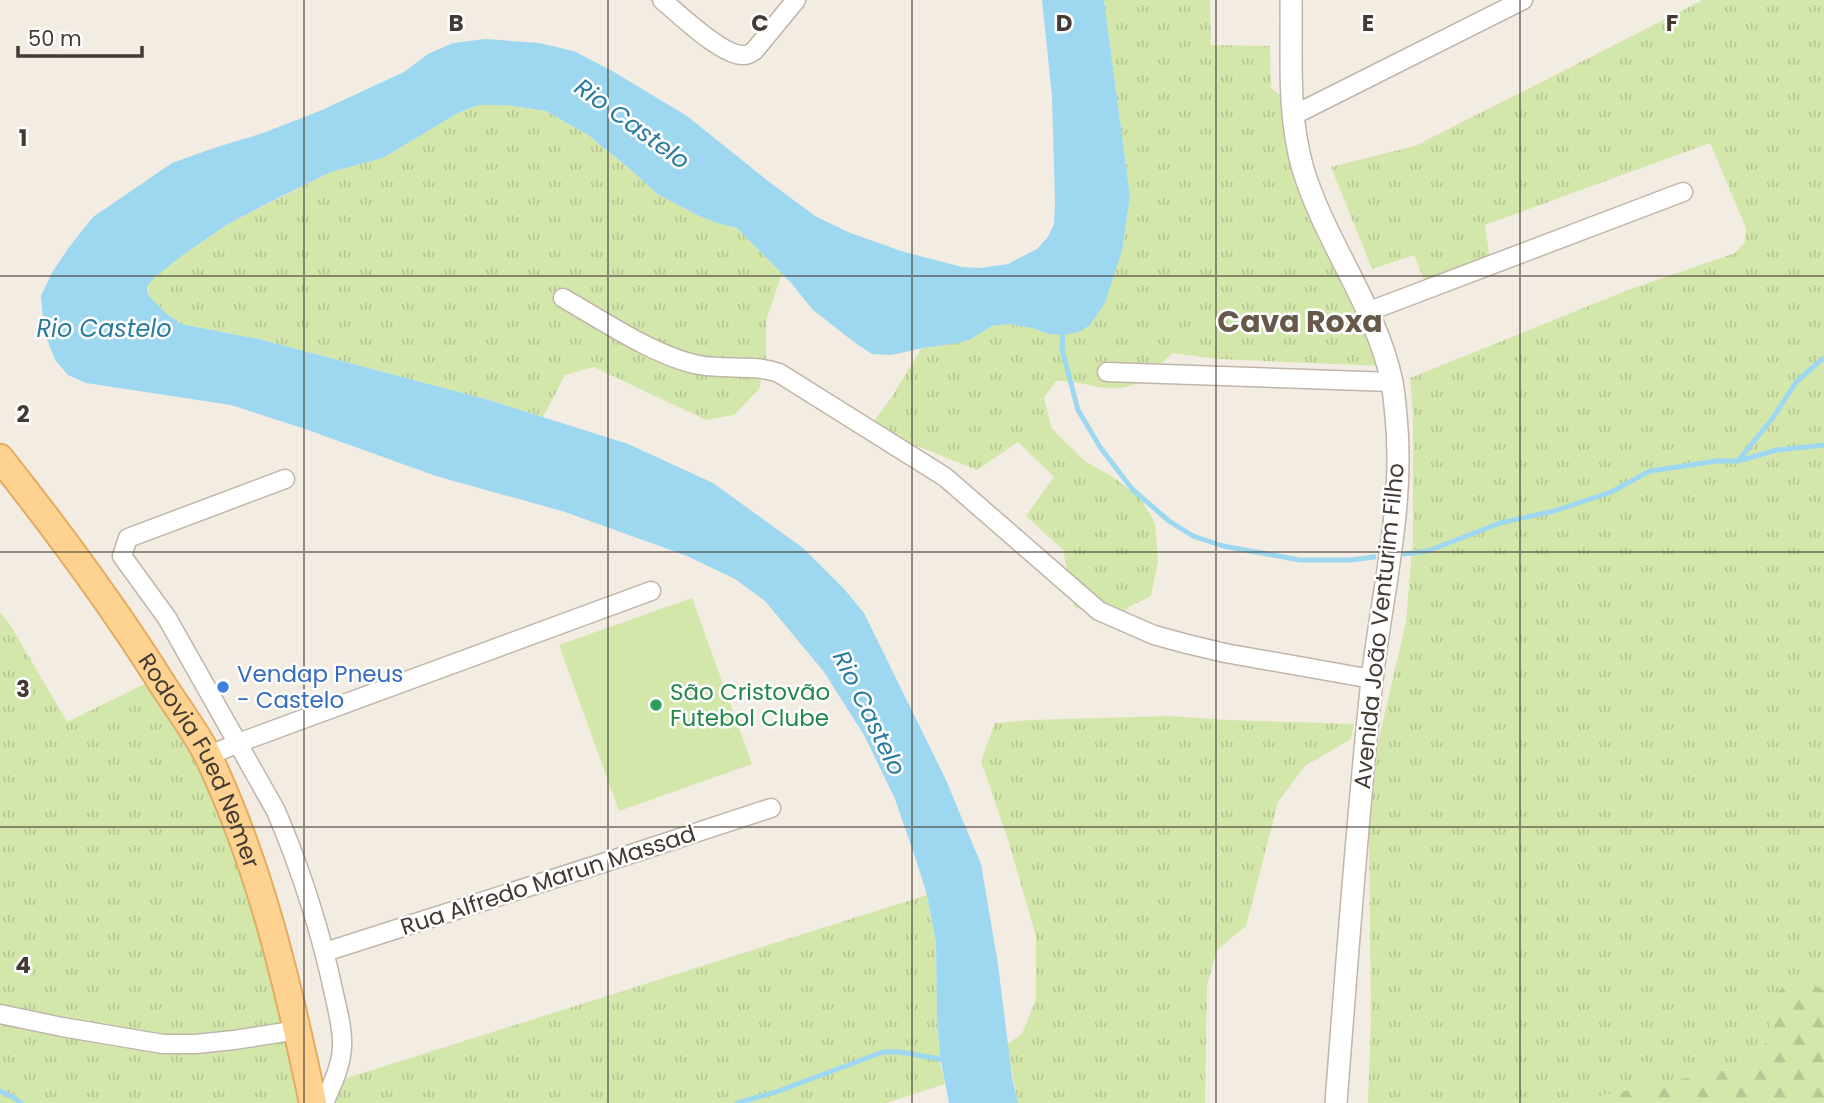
<svg xmlns="http://www.w3.org/2000/svg" width="1824" height="1103" viewBox="0 0 1824 1103" font-family="Poppins,sans-serif">
<defs>
<pattern id="grass-tufts" width="24" height="20" patternUnits="userSpaceOnUse" patternTransform="scale(1.75)"><rect width="24" height="20" fill="#d3e7ab"/><path d="M3 7l-1-3M5 7V3M7 7l1-3M15 17l-1-3M17 17v-4M19 17l1-3" fill="none" stroke="#b6c794"/></pattern>
<pattern id="forest-firs" width="22" height="20" patternUnits="userSpaceOnUse" patternTransform="scale(1.75)"><rect width="22" height="20" fill="#d3e7ab"/><path d="M5 1l3.5 6h-7zM16 11l3.5 6h-7z" fill="#b6c794"/></pattern>
</defs>
<rect width="100%" height="100%" fill="#f2ece3"/>
<path fill="url(#grass-tufts)" d="M1104 0H1210L1211 45 1270 46 1271 88 1291 103 1381 366 1219 359 1172 353C1151 374 1138 391 1106 388 1089 386 1074 380 1056 381L1044 398 1052 429 1086 462 1113 477 1141 499 1155 523 1158 561 1151 596 1129 607 1117 621 1074 607 1063 550 1026 516 1054 477 1018 442 977 470 902 440 874 421 891 398 921 349 969 340 992 326 1009 324 1032 328 1048 334 1122 251 1130 196Z
M1703 0H1824V990L1794 978 1770 1000 1769 1038 1749 1065 1567 1103H1368L1371 1019 1369 839 1378 743 1406 622 1413 538V416L1410 378 1628 290 1735 253 1745 242 1746 228 1710 143 1485 225 1491 268 1429 292 1414 255 1372 269 1331 167 1415 146Z
M478 105H506L546 111 588 135 630 169 657 194 699 216 720 224 737 228 782 273 766 321V358L759 389 734 415 706 420 594 367 565 375 543 417 489 400 259 339 181 324 166 313 149 296 148 285 155 277 183 255 228 224 331 172 383 158 458 113Z
M0 612 11 626 67 722 157 678 228 805 307 1103H0Z
M1169 716 1228 720 1354 724 1351 739 1305 766 1278 802 1246 926 1217 950 1207 985 1205 1103H1018L1007 1044 1022 1034 1036 999V936L1008 840 981 761 995 723 1032 720Z
M927 895 936 943 937 1018 940 1061 945 1084 886 1103H332L328 1084Z"/>
<path fill="url(#forest-firs)" d="M1794 977 1824 990V1103H1567L1749 1065 1769 1038V1000Z"/>
<path fill="#d3e7ab" d="M692 598 752 764 619 811 559 645Z"/>
<path fill="#9ed8f0" d="M1042 0H1104L1130 196 1122 251 1105 303 1090 325 1079 332 1063 335 1048 334 1032 328 1009 324 992 326 969 340 958 343 923 348 891 355 872 354 854 342 813 310 791 283 737 228 720 224 699 216 657 194 630 169 588 135 546 111 506 105H478L458 113 383 158 331 172 278 198 228 224 183 255 155 277 148 285 147 290 149 296 166 313 181 324 259 339 489 400 628 444 713 483 803 548 845 590 864 613 945 778 981 864 998 964 1012 1077 1018 1103H949L940 1056 937 1018 936 943 927 895 916 860 895 799 864 735 824 672 765 601 735 579 687 556 565 512 436 476 305 429 231 405 86 383 68 375 55 360 44 331 41 296 53 271 70 246 93 217 172 163 214 148 263 133 322 110 404 72 428 54 453 43 485 39 539 43 574 51 614 72 687 116 768 181 815 216 848 232 901 251 962 267 980 268 1008 264 1037 249 1048 237 1054 224 1055 202 1052 96Z"/>
<g fill="none" stroke-linecap="round" stroke-linejoin="round">
<path stroke="#9ed8f0" stroke-width="5" d="M1060 328 1063 335 1062 349 1078 410 1100 447 1132 489 1169 521 1193 536 1223 546 1300 560H1351L1374 557
M1738 461 1772 419 1797 381 1824 358
M1404 554 1428 551 1500 523 1554 511 1611 492 1650 471 1717 461H1738L1777 450 1824 445
M0 1091 13 1097 21 1103
M737 1103 776 1092 883 1052H900L945 1060"/>
<defs>
<path id="minor" d="M662 0C679 14 723 57 744 55 749 55 750 53 754 51L796 0
M1292 116 1523 0
M563 298C602 320 656 357 699 365 726 370 754 364 779 373L945 477 1099 611 1154 635 1187 644 1225 653 1372 679
M1367 312 1683 192
M1107 372 1392 382
M285 479 128 538 122 556 167 618 276 811C301 870 321 932 334 994 338 1012 343 1030 342 1047 341 1067 332 1085 324 1103
M208 756 238 743 651 591
M325 952 634 853 771 808
M0 1014 62 1027 163 1044H196L234 1040 298 1030"/>
<path id="tertiary" d="M1291 0C1292 56 1287 114 1303 169 1325 242 1376 306 1392 382 1394 393 1395 405 1396 416 1405 504 1382 593 1372 680 1357 821 1347 962 1336 1103"/>
<g id="primary">
<path id="s1" d="M0 458C57 530 112 604 161 682 176 706 197 733 209 758 261 868 288 985 313 1103"/>
</g>
</defs>
<use href="#minor" stroke="#c0b5a9" stroke-width="21"/>
<use href="#tertiary" stroke="#c0b5a9" stroke-width="24"/>
<use href="#primary" stroke="#e3ac60" stroke-width="30"/>
<use href="#minor" stroke="#fff" stroke-width="18"/>
<use href="#tertiary" stroke="#fff" stroke-width="21"/>
<use href="#primary" stroke="#fed290" stroke-width="26"/>
</g>
<path fill="none" stroke="#433b33" stroke-width="2" stroke-opacity="0.55" d="M304 0V1103M608 0V1103M912 0V1103M1216 0V1103M1520 0V1103M0 276H1824M0 552H1824M0 827H1824"/>
<circle fill="#3f7fe0" stroke="#fff" stroke-width="2.5" cx="223" cy="687" r="7"/>
<circle fill="#2e9e5b" stroke="#fff" stroke-width="2.5" cx="656" cy="705" r="7"/>
<g text-anchor="middle" stroke-width="5" stroke-linejoin="round" paint-order="stroke">
<g font-size="23" fill="#433b33" stroke="#fff">
<text transform="translate(1379 626) rotate(-84)" y="8">Avenida João Venturim Filho</text>
<text dy="8" stroke="none"><textPath href="#s1" startOffset="364">Rodovia Fued Nemer</textPath></text>
<text transform="translate(548 880) rotate(-18)" y="8">Rua Alfredo Marun Massad</text>
</g>
<g font-size="23" fill="#366cbe" stroke="#fff" text-anchor="start">
<text x="237" y="682">Vendap Pneus<tspan x="237" dy="26">- Castelo</tspan></text>
</g>
<g font-size="23" fill="#27864d" stroke="#fff" text-anchor="start">
<text x="670" y="700">São Cristovão<tspan x="670" dy="26">Futebol Clube</tspan></text>
</g>
<g font-size="24" font-style="italic" fill="#2a7b9e" stroke="#fff">
<text transform="translate(632 124) rotate(36)" y="8">Rio Castelo</text>
<text x="104" y="337">Rio Castelo</text>
<text transform="translate(869 713) rotate(64)" y="8">Rio Castelo</text>
</g>
<g font-size="30" font-weight="bold" fill="#66584b" stroke="#fff">
<text x="1300" y="332">Cava Roxa</text>
</g>
</g>
<g font-size="23" text-anchor="middle" font-weight="bold" fill="#433b33" stroke="#fff" stroke-width="5" stroke-linejoin="round" paint-order="stroke">
<text x="456" y="31">B</text>
<text x="760" y="31">C</text>
<text x="1064" y="31">D</text>
<text x="1368" y="31">E</text>
<text x="1672" y="31">F</text>
<text x="23" y="146">1</text>
<text x="23" y="422">2</text>
<text x="23" y="697">3</text>
<text x="23" y="973">4</text>
</g>
<path d="M18 46v10h124v-10" fill="none" stroke="#433b33" stroke-width="3.5"/>
<text x="28" y="46" font-size="21" fill="#433b33" stroke="#ffffff" stroke-width="5" paint-order="stroke">50 m</text>
</svg>
